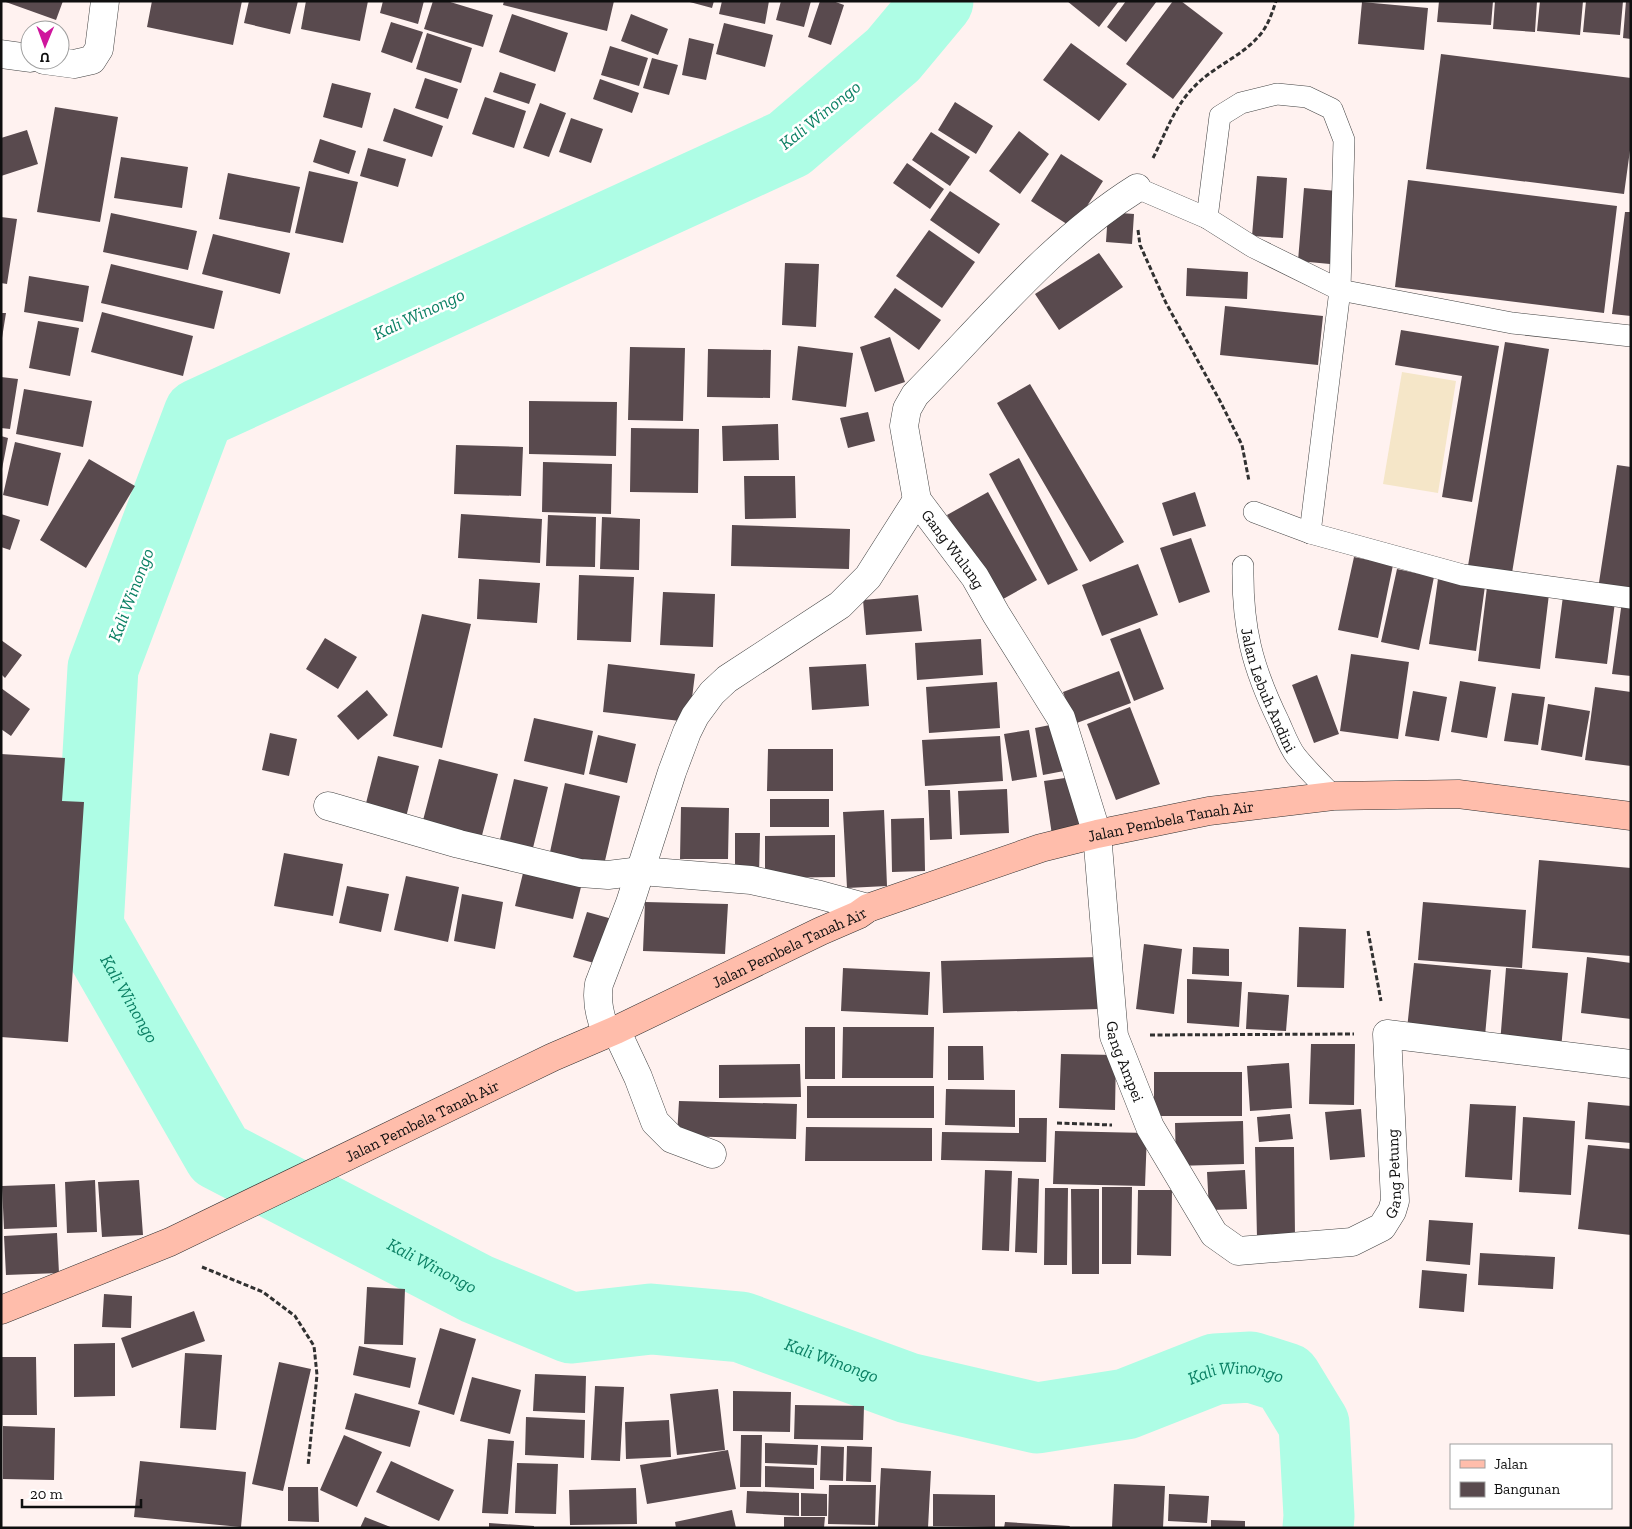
<svg xmlns="http://www.w3.org/2000/svg" width="1632" height="1529" viewBox="0 0 1632 1529" font-family="'Zilla Slab',serif">
<rect width="100%" height="100%" fill="#fff2f0"/>
<path fill="#f5e6c8" d="M1402 372 1456 381 1438 493 1383 484Z"/>
<g fill="none" stroke-linecap="round" stroke-linejoin="round">
<path stroke="#aefde5" stroke-width="71" id="s1" d="M938 1 893 55 789 144 199 414 103 668 88 927 219 1155 477 1289 571 1328 651 1319 741 1327 908 1388 1037 1418 1126 1404 1215 1369 1251 1367 1286 1378 1314 1424 1319 1516 1318 1528"/>
</g>
<path fill="#594a4e" d="M3 1H63L56 20Z
M152 1H242L233 45 147 27Z
M249 1H298L290 34 244 23Z
M306 1H368L360 41 301 29Z
M383 1H424L418 24 380 13Z
M433 1H447L493 15 483 47 424 29Z
M504 1H614L607 31 503 5Z
M686 1H714L712 8Z
M722 1H769L765 24 719 14Z
M781 1H811L804 27 776 20Z
M820 1H833L844 5 831 45 808 37Z
M1067 1H1119L1099 27Z
M1126 1H1157L1126 42 1107 27Z
M1173 1H1181L1223 33 1173 99 1126 64Z
M1439 1H1493L1491 25 1437 22Z
M1495 1H1537L1535 32 1493 29Z
M1540 1H1583L1580 35 1537 31Z
M1586 1H1623L1620 35 1583 32Z
M1626 1H1631V39L1623 38Z
M1362 2 1428 8 1424 50 1358 44Z
M512 14 568 33 555 72 499 52Z
M631 14 668 29 658 55 621 41Z
M391 22 423 32 412 63 381 52Z
M724 23 773 35 765 67 716 54Z
M427 33 472 48 461 83 416 69Z
M689 38 714 44 706 80 682 75Z
M1071 43 1127 84 1099 121 1043 80Z
M610 46 648 58 639 86 601 75Z
M1441 54 1631 78V143L1624 194 1426 169Z
M652 58 678 65 669 95 643 88Z
M500 72 536 84 529 104 493 92Z
M425 78 458 89 448 119 415 108Z
M600 79 639 93 632 113 593 99Z
M332 83 371 93 362 128 323 117Z
M485 97 526 111 514 148 472 134Z
M955 102 993 126 976 154 938 130Z
M540 103 566 113 549 157 523 148Z
M55 107 118 117 100 222 37 212Z
M394 108 443 126 432 157 383 141Z
M571 118 603 129 591 163 559 152Z
M27 130 38 164 1 176V138Z
M1019 131 1049 154 1020 194 989 171Z
M931 132 970 157 950 186 912 160Z
M320 139 356 151 349 174 313 162Z
M368 148 406 159 398 187 360 176Z
M1061 154 1103 181 1073 228 1031 201Z
M121 157 188 167 182 208 114 198Z
M907 163 944 189 930 209 893 183Z
M309 171 358 182 343 243 295 233Z
M228 173 300 187 290 233 219 219Z
M1257 176 1287 178 1283 238 1252 236Z
M1408 180 1617 206 1604 313 1395 287Z
M1304 188 1337 191 1330 264 1298 261Z
M950 191 1000 224 979 254 930 220Z
M1108 212 1134 214 1132 244 1106 242Z
M1625 212H1631V316L1612 314Z
M111 213 197 231 188 270 103 252Z
M1 217 17 219 7 284 1 283Z
M929 230 975 262 942 308 896 276Z
M213 234 290 253 280 294 202 274Z
M1099 253 1123 287 1059 330 1035 294Z
M785 263 819 264 816 327 782 325Z
M111 264 223 291 214 329 101 303Z
M1187 268 1248 272 1247 299 1186 296Z
M29 276 89 286 83 322 24 312Z
M895 288 941 320 919 350 874 317Z
M1225 306 1323 316 1318 365 1220 355Z
M102 312 193 336 183 376 91 352Z
M1 313H6L2 338H1Z
M38 321 79 328 70 376 29 368Z
M1401 330 1499 346 1472 502 1442 497 1462 376 1395 365Z
M890 337 905 382 875 392 860 347Z
M1505 342 1549 349 1511 579 1467 572Z
M798 346 853 353 846 407 792 400Z
M630 347 685 348 683 421 628 420Z
M708 349 771 350 770 398 707 397Z
M1 377 18 379 10 429 1 428Z
M1030 384 1124 542 1090 562 997 403Z
M24 389 92 401 83 447 16 434Z
M529 401 617 402 616 456 529 454Z
M868 412 875 441 848 448 840 418Z
M778 424 779 460 723 461 722 426Z
M631 428 699 429 698 493 630 492Z
M1 436 8 438 2 469H1Z
M15 442 61 453 48 506 3 495Z
M456 445 523 447 521 496 454 494Z
M1019 458 1078 570 1048 585 989 474Z
M89 459 135 486 86 568 40 540Z
M543 462 612 464 611 514 542 512Z
M1617 465 1631 467V593L1598 589Z
M744 476H795L796 518 745 519Z
M988 492 1037 580 996 603 947 515Z
M1195 492 1206 526 1173 536 1162 503Z
M1 514 20 520 10 550 1 547Z
M461 514 542 519 540 563 458 558Z
M548 515 596 517 595 567 546 566Z
M602 517 640 519 639 570 600 569Z
M732 525 850 529 849 569 731 566Z
M1191 538 1210 592 1179 603 1160 548Z
M1354 557 1393 565 1378 638 1338 630Z
M1138 564 1158 615 1102 636 1082 585Z
M1397 569 1434 577 1419 650 1381 642Z
M579 575 634 577 631 642 577 640Z
M479 579 540 583 537 623 477 619Z
M1438 579 1485 586 1476 651 1429 644Z
M1487 587 1549 594 1540 669 1478 661Z
M663 592 715 594 713 647 660 645Z
M918 595 922 631 866 635 863 600Z
M1563 596 1615 602 1607 664 1555 658Z
M1622 601 1631 602V676L1612 674Z
M422 614 471 624 442 748 393 736Z
M1140 628 1164 689 1134 701 1110 639Z
M325 638 357 657 338 689 306 669Z
M981 639 983 675 917 680 915 643Z
M1 640 22 655 5 678 1 674Z
M1351 654 1409 662 1398 739 1340 731Z
M608 664 695 674 689 722 603 712Z
M866 664 869 706 812 710 809 667Z
M1119 671 1131 703 1074 724 1063 692Z
M1317 675 1339 734 1314 743 1292 685Z
M1460 681 1496 687 1487 738 1451 732Z
M997 682 1000 728 929 733 926 687Z
M1595 687 1631 692V766L1585 760Z
M1 688 30 709 11 736 1 729Z
M367 690 388 715 358 740 337 716Z
M1413 691 1447 697 1439 741 1405 736Z
M1512 693 1545 697 1538 745 1504 741Z
M1548 704 1590 711 1582 757 1541 750Z
M1130 707 1160 784 1116 800 1087 724Z
M534 718 593 731 584 775 524 761Z
M1055 724 1064 771 1043 775 1035 728Z
M1029 730 1037 777 1012 781 1004 734Z
M270 733 297 739 289 776 262 770Z
M598 735 636 744 627 783 589 774Z
M1000 736 1003 781 925 786 922 740Z
M768 749H833V791H767Z
M1 754 65 758 62 801 84 802 68 1042 1 1037Z
M378 756 419 766 404 825 363 815Z
M439 759 498 774 480 843 421 828Z
M1072 777 1080 830 1052 835 1044 781Z
M514 779 548 787 531 856 498 848Z
M565 783 620 796 604 865 550 852Z
M1007 789 1009 833 960 835 958 791Z
M928 790H950L952 839 930 840Z
M770 799H829V827H770Z
M681 807 729 808 728 859H680Z
M884 810 887 886 847 888 843 812Z
M924 818 925 871 892 872 891 819Z
M735 833H760L759 875 735 874Z
M835 835V877L765 878V836Z
M284 853 343 864 333 916 274 906Z
M1539 860 1631 868V956L1532 948Z
M524 869 582 883 573 919 515 906Z
M406 876 459 887 448 942 394 930Z
M347 886 389 894 381 932 339 923Z
M462 894 503 902 495 949 454 941Z
M645 902 728 904 725 954 643 951Z
M1423 902 1526 910 1522 968 1418 960Z
M587 912 616 920 601 965 573 957Z
M1299 927 1346 929 1344 988 1297 987Z
M1144 944 1182 949 1174 1014 1136 1009Z
M1193 947 1229 949V976L1192 974Z
M1099 957 1100 1009 943 1013 941 961Z
M1587 957 1631 963V1019L1581 1013Z
M1414 963 1491 970 1485 1036 1407 1029Z
M843 968 930 972 928 1015 841 1011Z
M1506 968 1568 973 1561 1049 1500 1044Z
M1187 979 1242 982 1239 1027 1187 1023Z
M1248 992 1289 995 1286 1031 1246 1029Z
M805 1027H835V1079H805Z
M843 1027H934L933 1078H842Z
M1311 1044H1355L1354 1105 1309 1104Z
M948 1046H983L984 1080H948Z
M1061 1054 1116 1055 1115 1110 1059 1108Z
M1289 1063 1292 1108 1250 1111 1247 1066Z
M800 1064 801 1097 719 1098V1065Z
M1154 1072H1242V1116H1154Z
M807 1086H934V1118H807Z
M946 1089 1015 1090V1127L945 1125Z
M679 1101 797 1104 796 1139 677 1136Z
M1588 1102 1631 1106V1143L1585 1139Z
M1470 1104 1516 1106 1512 1180 1465 1177Z
M1361 1109 1365 1157 1330 1160 1325 1112Z
M1290 1114 1293 1139 1259 1142 1257 1117Z
M1523 1117 1575 1121 1571 1195 1519 1192Z
M1019 1118H1047L1046 1162 941 1160 942 1132 1019 1133Z
M1243 1121 1244 1164 1176 1166 1175 1123Z
M806 1127 932 1128V1161H805Z
M1055 1131 1147 1133 1145 1186 1053 1184Z
M1588 1145 1631 1149V1235L1578 1229Z
M1255 1147H1294L1295 1237 1257 1238Z
M985 1170 1012 1171 1009 1251 982 1250Z
M1245 1170 1247 1209 1209 1210 1207 1172Z
M1018 1178 1039 1179 1037 1253 1015 1252Z
M95 1180 97 1232 67 1233 65 1182Z
M139 1180 143 1235 102 1237 98 1182Z
M55 1184 57 1227 4 1229 2 1186Z
M1102 1187H1132L1131 1264H1102Z
M1045 1188H1068L1067 1265H1044Z
M1071 1189H1099V1274H1072Z
M1138 1190H1172L1171 1256 1137 1255Z
M1429 1220 1473 1223 1470 1265 1426 1261Z
M57 1233 59 1273 6 1275 4 1236Z
M1480 1253 1555 1257 1553 1289 1478 1285Z
M1422 1270 1467 1274 1464 1312 1419 1308Z
M367 1287 405 1289 403 1345 364 1344Z
M104 1294 132 1296 131 1328 102 1327Z
M194 1311 205 1341 132 1368 121 1338Z
M440 1328 476 1339 454 1415 418 1404Z
M115 1343V1396L74 1397V1344Z
M359 1346 416 1358 410 1388 353 1375Z
M185 1353 222 1355 216 1430 180 1428Z
M1 1357H36L37 1415H2Z
M279 1362 311 1369 283 1491 252 1484Z
M535 1374 586 1376 585 1413 533 1411Z
M472 1377 521 1390 510 1434 460 1421Z
M595 1386 624 1387 620 1461 591 1460Z
M718 1389 725 1450 677 1455 670 1394Z
M733 1391 791 1392 790 1432 733 1431Z
M355 1393 420 1411 410 1447 345 1429Z
M795 1405 864 1406 863 1440 794 1439Z
M526 1417 585 1420 584 1458 525 1455Z
M669 1420 671 1457 626 1459 625 1422Z
M3 1426 55 1428 54 1480 3 1479Z
M344 1435 382 1452 357 1507 320 1490Z
M741 1435H762L761 1487H740Z
M488 1439 514 1441 508 1514 482 1513Z
M765 1443 818 1445 817 1465 765 1463Z
M821 1446 844 1447 843 1481 820 1480Z
M847 1446 872 1447 871 1482 846 1481Z
M728 1450 736 1489 647 1504 640 1465Z
M140 1461 246 1472 241 1527 134 1517Z
M391 1461 454 1490 439 1521 376 1492Z
M517 1463 558 1464 556 1514 515 1513Z
M765 1466 814 1468V1489L765 1487Z
M881 1468 931 1471 928 1528 878 1527Z
M1114 1484 1165 1486 1163 1528H1112Z
M829 1485H876L875 1525 828 1524Z
M288 1487H318L319 1522 288 1521Z
M636 1488 637 1524 570 1525 569 1490Z
M747 1491 799 1493V1516L746 1513Z
M801 1493 827 1494V1516H801Z
M933 1494 995 1495V1527L933 1526Z
M1169 1494 1209 1496 1207 1523 1168 1521Z
M732 1510 736 1528H676L675 1522Z
M365 1517 393 1528H360Z
M784 1517H825L824 1528H784Z
M1211 1520 1245 1521V1528H1211Z
M1005 1522 1070 1526 1069 1528H1004Z
M489 1523 534 1526V1528H489Z"/>
<g fill="none" stroke-linecap="round" stroke-linejoin="round">
<defs>
<g id="lane">
<path d="M1137 188 1207 218 1253 247 1340 290 1512 323 1631 336"/>
<path d="M1207 218 1220 116 1241 103 1277 94 1307 97 1332 109 1344 140 1340 290 1310 533"/>
<path d="M1254 512 1310 533 1463 575 1631 598"/>
<path id="s2" d="M1243 566C1242 627 1252 667 1279 722 1284 733 1289 747 1296 756 1307 770 1321 783 1333 796"/>
</g>
<g id="street">
<path d="M1 54 30 58"/>
<path d="M44 60 74 64 92 60 99 49 105 1"/>
<path id="s3" d="M1137 188C1051 242 986 323 915 395L907 409 904 426 917 500 975 577 996 614 1061 718 1097 834 1114 1036 1150 1127 1214 1234 1238 1251 1352 1242 1382 1227 1392 1211 1395 1201 1387 1034 1631 1064"/>
<path d="M328 806 459 844 580 873 608 875 641 871 751 880 820 895 868 908"/>
<path d="M616 1030 638 1077 655 1122 672 1139 712 1154"/>
<path d="M607 1034C600 1018 596 1001 599 984L630 903 672 772 687 732 695 716 712 693 727 679 840 605 868 577 917 500"/>
</g>
<g id="secondary">
<path id="s4" d="M1 1310 170 1242 553 1057 616 1030 821 931 858 915 868 908 1041 848 1097 834 1209 811 1333 796 1458 794 1631 816"/>
</g>
</defs>
<use href="#lane" stroke="#424242" stroke-width="22"/>
<use href="#street" stroke="#424242" stroke-width="29"/>
<use href="#secondary" stroke="#313131" stroke-width="29"/>
<path stroke="#313131" stroke-width="3" stroke-dasharray="5 2.5" stroke-linecap="butt" d="M1153 158C1165 135 1174 107 1193 88 1212 67 1241 57 1259 36 1268 26 1272 13 1276 1
M1138 230 1140 245 1166 303 1220 401 1242 445 1249 481
M1368 931 1381 1001
M1150 1035 1354 1034
M1057 1123 1112 1125
M202 1267 263 1292 295 1316 314 1346 317 1375 308 1466"/>
<use href="#lane" stroke="#fff" stroke-width="21"/>
<use href="#street" stroke="#fff" stroke-width="28"/>
<use href="#secondary" stroke="#ffbdab" stroke-width="28"/>
</g>
<g text-anchor="middle" stroke-width="5" stroke-linejoin="round" paint-order="stroke">
<g font-size="16" fill="#0f0f0f" stroke="#fff">
<text dy="6" stroke="none"><textPath href="#s3" startOffset="474">Gang Wulung</textPath></text>
<text dy="6" stroke="none"><textPath href="#s2" startOffset="128">Jalan Lebuh Andini</textPath></text>
<text dy="6" stroke="none"><textPath href="#s4" startOffset="1272">Jalan Pembela Tanah Air</textPath></text>
<text dy="6" stroke="none"><textPath href="#s4" startOffset="868">Jalan Pembela Tanah Air</textPath></text>
<text dy="6" stroke="none"><textPath href="#s3" startOffset="1026">Gang Ampei</textPath></text>
<text dy="6" stroke="none"><textPath href="#s4" startOffset="462">Jalan Pembela Tanah Air</textPath></text>
<text dy="6" stroke="none"><textPath href="#s3" startOffset="1455">Gang Petung</textPath></text>
</g>
<g font-size="18" font-style="italic" fill="#0b8064" stroke="#fff">
<text transform="translate(820 115) rotate(-39)" y="6">Kali Winongo</text>
<text transform="translate(419 314) rotate(-25)" y="6">Kali Winongo</text>
<text transform="translate(131 595) rotate(-69)" y="6">Kali Winongo</text>
<text dy="6" stroke="none"><textPath href="#s1" startOffset="1470">Kali Winongo</textPath></text>
<text dy="6" stroke="none"><textPath href="#s1" startOffset="1890">Kali Winongo</textPath></text>
<text dy="6" stroke="none"><textPath href="#s1" startOffset="2310">Kali Winongo</textPath></text>
<text dy="6" stroke="none"><textPath href="#s1" startOffset="2730">Kali Winongo</textPath></text>
</g>
</g>
<rect width="1632" height="1529" fill="none" stroke="#0f0f0f" stroke-width="5"/>
<rect x="1450" y="1444" width="162" height="65" fill="#ffffff" stroke="#9f9f9f"/>
<rect x="1460" y="1460" width="25" height="8" fill="#ffbdab" stroke="#9f9f9f"/>
<text x="1494" y="1469" font-size="15" fill="#0f0f0f">Jalan</text>
<rect x="1460" y="1482" width="25" height="15" fill="#594a4e" stroke="#9f9f9f"/>
<text x="1494" y="1494" font-size="15" fill="#0f0f0f">Bangunan</text>
<g transform="translate(45 45) rotate(181)"><circle r="24" fill="#ffffff" stroke="#9f9f9f"/>
<path d="M0-4L9 19L0 12L-9 19Z" fill="#cf169d"/>
<text y="-8" font-size="14" font-weight="bold" text-anchor="middle" fill="#0f0f0f">U</text>
</g>
<path d="M22 1499v8h119v-8" fill="none" stroke="#0f0f0f" stroke-width="2.5"/>
<text x="30" y="1499" font-size="15" fill="#0f0f0f" stroke="#ffffff" stroke-width="4" paint-order="stroke">20 m</text>
</svg>
